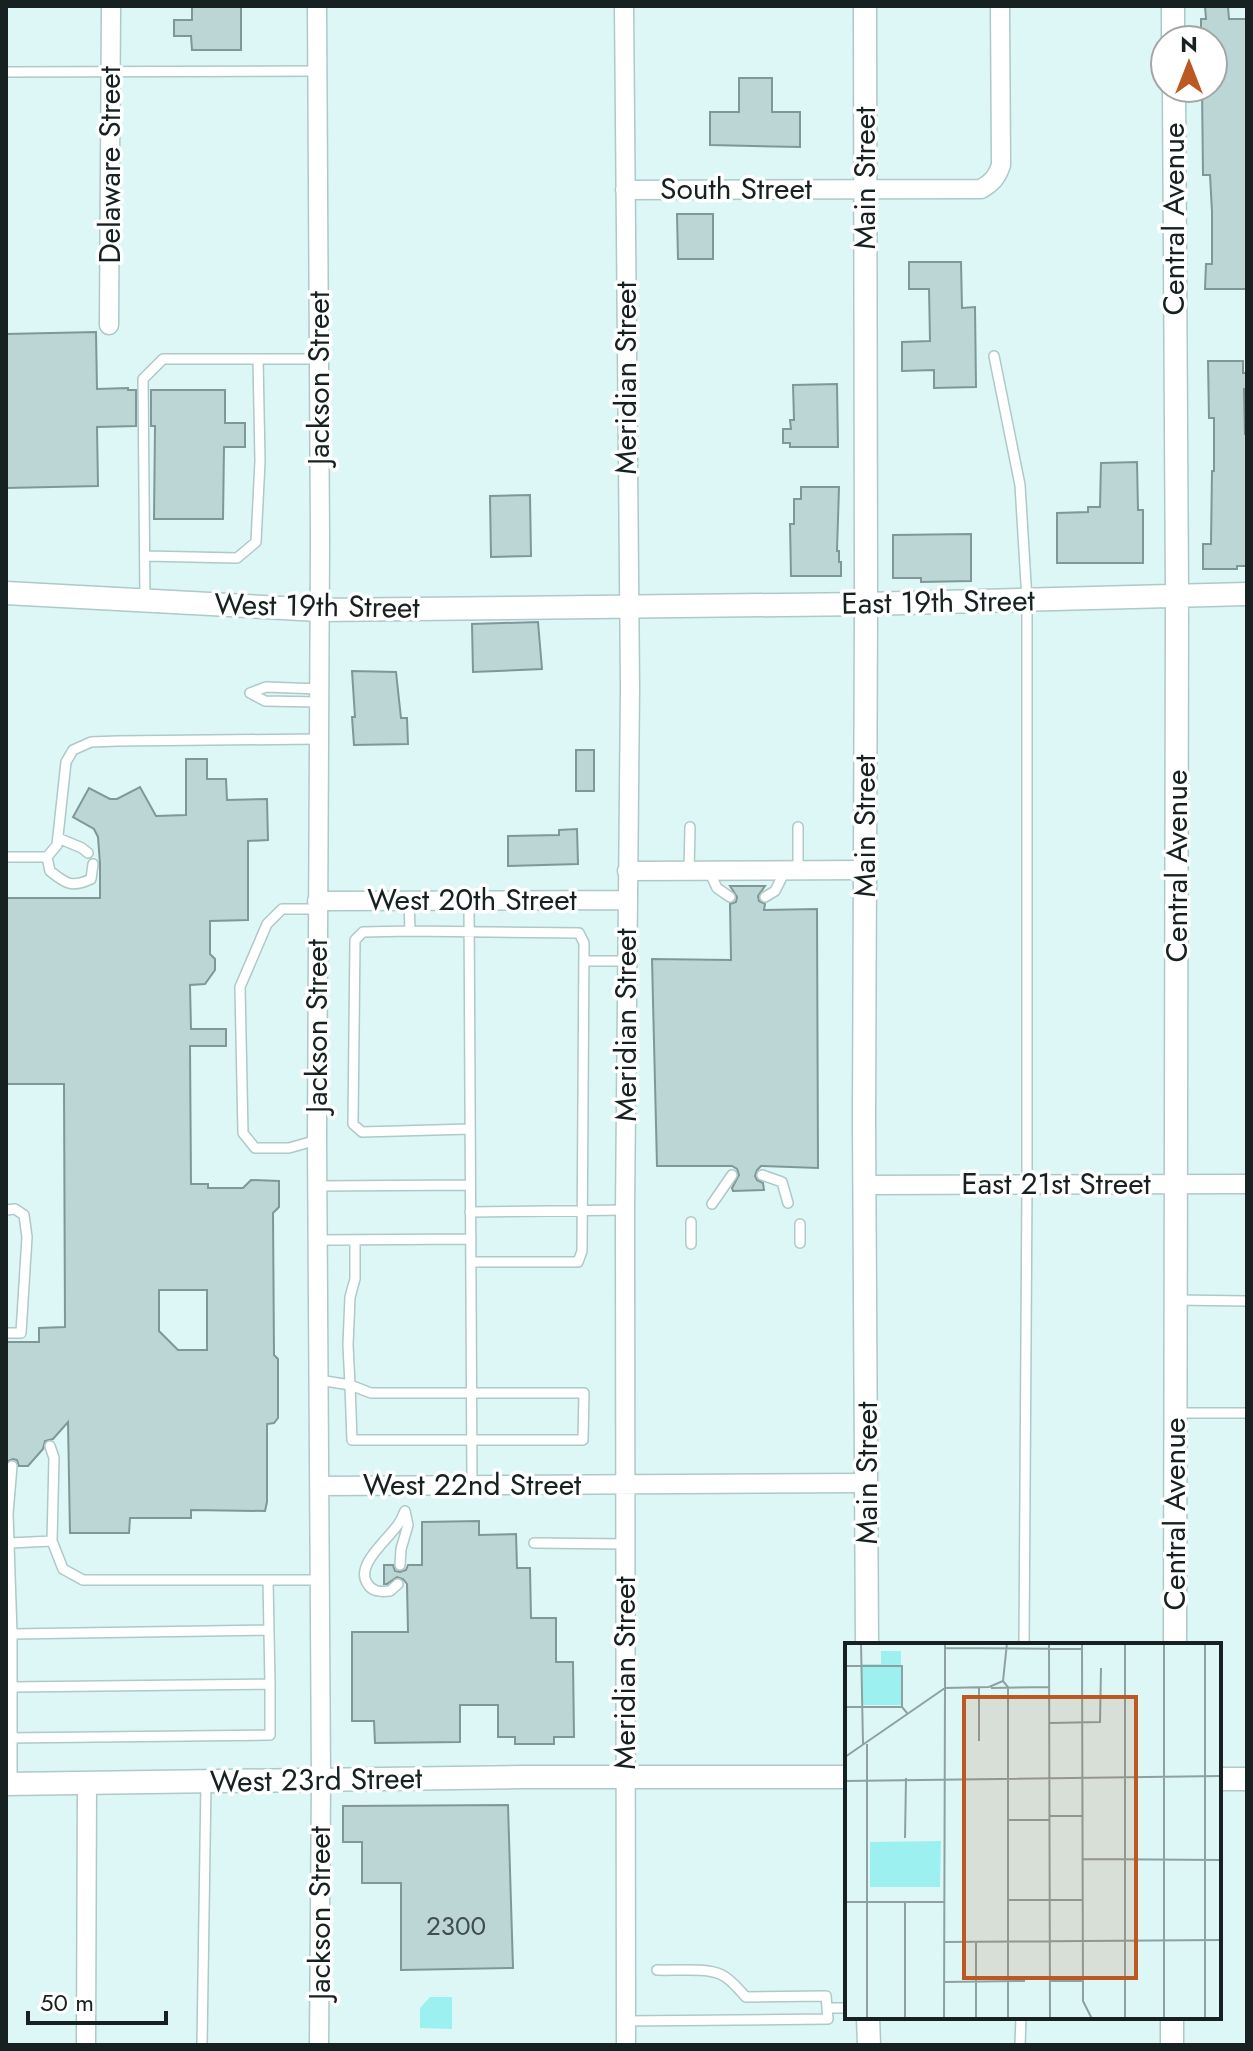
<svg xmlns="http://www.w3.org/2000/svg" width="1253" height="2051" viewBox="0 0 1253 2051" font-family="Jost,sans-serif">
<rect width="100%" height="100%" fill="#ddf7f6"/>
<path fill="#9cf1f0" d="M430 1997H452V2029L420 2028V2008Z"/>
<path fill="#bcd5d5" stroke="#7f9797" stroke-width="2" fill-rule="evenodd" d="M192 6H241V50H192L191 36H174V20H192Z
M1205 6H1228L1229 19H1246L1247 289H1205L1206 264H1212V212L1210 175H1203L1202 88H1213V40H1201V19H1206Z
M739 78H772V112H800V147L710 145V112H739Z
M677 214H713V259H678Z
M909 262H961L962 308 975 307 976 387 934 388V370L902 371V342L930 341 929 289H909Z
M96 332 97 389 128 388V390H136V426L97 427 98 486 6 488V334Z
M1208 361H1243V373H1247V389H1244L1245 434H1247V566H1237V569H1203V544H1211L1212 471H1214V418H1209Z
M837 384 838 447H790V443H783V429H791L790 420H794L793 385Z
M151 390H225V423H245V447H224L223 519H154L155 426H151Z
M1137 462 1138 510H1143V563H1057V513L1088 512V507H1100L1101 463Z
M801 487H839L837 551H839V562H841V576H791L790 524H794V499H801Z
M530 495 531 556 491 557 490 496Z
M971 534V581L921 582V578H893V535Z
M538 622 542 669 473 672 472 624Z
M352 671 396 672 401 718H407L408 744 354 745 352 717H355Z
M576 750H594V791H576Z
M186 759H207V779H226L227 800 267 799 268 840 248 841V920L210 921V954L215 959V970L205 984 190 985 191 1029H226V1046H190L191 1184H208V1188H243L251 1180 279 1181V1207L273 1213 274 1355 278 1359V1418L274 1423 267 1424V1502L265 1511 191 1510V1518H130L129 1533H70L68 1422 53 1439 45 1441 43 1449 28 1466H19L17 1460 13 1459 6 1462V1342H39V1328L65 1327 64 1084H6V898H100V864L98 837 94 829 73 817 89 788 110 799H117L140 787 156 816 186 815ZM159 1290H207V1350H178L159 1331Z
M577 829 578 864 508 866V836L559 835V830Z
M730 886H765L758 896 759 901 765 904 764 910 817 909 818 1168 761 1166 757 1170 755 1176 757 1180 763 1183 764 1190 733 1191 732 1188 739 1175 737 1169 732 1166H657L652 959 731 960 730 904 736 902 737 897Z
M479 1521V1535L516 1534 517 1568H530L531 1618H556V1662H573L574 1737H554V1744H515V1737H498V1705H460V1742L375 1743 374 1721H352V1632H408L407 1584 403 1579 397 1577 387 1584H384V1565H393L395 1571 400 1572 406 1570 408 1565H422V1522Z
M508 1805 513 1968 401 1970V1883H362V1842H343V1806Z"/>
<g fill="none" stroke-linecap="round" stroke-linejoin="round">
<defs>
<path id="service" d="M6 72 317 71
M994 356 1020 485 1027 600V1184L1024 1645
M145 556 237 558 256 542 260 461 258 359
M145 600 143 379 163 359H319
M319 702 265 701 250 693 266 687 319 689
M798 827V871
M58 838 82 848 88 853
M6 857H47L57 845 66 762 73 750 91 742 117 741 318 739
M47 857 50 871C66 884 72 888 91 879L93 864
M689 871 690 827
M709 871 717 888 730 897
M765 897 775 891 785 871
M409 900 410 931 579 933 584 943 582 1251 578 1262H471
M469 901 472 1485
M410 931 363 932 355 940 353 1124 362 1132 470 1129
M584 961H626
M317 1140 289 1148H255L243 1133 240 987 267 924 282 909H317
M762 1175 782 1182 788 1203
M317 1186 470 1185
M712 1204 732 1175
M6 1210 15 1209 24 1215 27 1237 21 1333H6
M470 1212 625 1210
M691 1222V1244
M800 1224V1243
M318 1240 471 1239
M1176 1300 1247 1301
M319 1380 350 1385 352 1440H583L584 1393H371L350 1385 348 1345 350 1297 355 1279V1240
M1176 1413H1247
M50 1446 54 1458 52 1541
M12 1466 8 1514 12 1634V1782
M10 1543 52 1541 63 1569 83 1580H268
M534 1543 625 1544
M398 1584 390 1591C380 1592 372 1592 367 1583 355 1564 390 1538 399 1523 402 1519 403 1515 405 1511L408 1525 401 1549 400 1565
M12 1634 269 1630
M270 1684 268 1580H320
M6 1738 270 1735V1684L12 1687
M828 2008H847
M626 2021 828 2019 826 1996 746 1997C738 1989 732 1980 722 1975 707 1967 675 1971 657 1970
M202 2045 206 1782
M1020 2045 1021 2017"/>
<path id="minor" d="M317 6 320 542 317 1140 321 1781 319 2045
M624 6 630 687 625 1210 626 2045
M625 190 981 189C992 183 997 177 1001 165L1000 6
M109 325 111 6
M627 871 865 870
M317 901 627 900
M864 1185 1247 1184
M319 1486 868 1483
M86 2045 87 1782"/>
<path id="tertiary" d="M865 6 866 604 864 1122 867 1645
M1173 6V40
M1174 88 1177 596 1175 1645
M6 593 319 610 866 604 1247 594
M1219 1779H1247
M6 1784 523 1777H847
M868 2017 869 2045
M1172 2045V2017"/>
</defs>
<use href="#service" stroke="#afc8c8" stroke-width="12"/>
<use href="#minor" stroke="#afc8c8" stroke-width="21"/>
<use href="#tertiary" stroke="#afc8c8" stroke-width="25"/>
<use href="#service" stroke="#fff" stroke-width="9"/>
<use href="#minor" stroke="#fff" stroke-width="18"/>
<use href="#tertiary" stroke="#fff" stroke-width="22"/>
</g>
<g text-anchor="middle" stroke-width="7" stroke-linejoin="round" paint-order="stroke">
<g font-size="26" fill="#404e4e">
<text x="456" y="1935">2300</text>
</g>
<g font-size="30" fill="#172121" stroke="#fff">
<text transform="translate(110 165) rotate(-90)" y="10">Delaware Street</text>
<text transform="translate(865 178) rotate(-90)" y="10">Main Street</text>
<text x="736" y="199">South Street</text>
<text transform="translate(1174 219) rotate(-90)" y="10">Central Avenue</text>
<text transform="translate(319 378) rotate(-90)" y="10">Jackson Street</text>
<text transform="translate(626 378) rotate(-90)" y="10">Meridian Street</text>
<text transform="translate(938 602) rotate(-1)" y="10">East 19th Street</text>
<text transform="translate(317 606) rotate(1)" y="10">West 19th Street</text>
<text transform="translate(865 826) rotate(-90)" y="10">Main Street</text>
<text transform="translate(1177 866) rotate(-90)" y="10">Central Avenue</text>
<text x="472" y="910">West 20th Street</text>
<text transform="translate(626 1025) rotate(-90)" y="10">Meridian Street</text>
<text transform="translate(317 1026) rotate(-90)" y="10">Jackson Street</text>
<text x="1056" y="1194">East 21st Street</text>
<text transform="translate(867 1473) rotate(-90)" y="10">Main Street</text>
<text x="472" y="1495">West 22nd Street</text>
<text transform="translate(1175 1514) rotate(-90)" y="10">Central Avenue</text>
<text transform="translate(625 1673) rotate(-90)" y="10">Meridian Street</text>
<text transform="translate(316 1780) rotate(-1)" y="10">West 23rd Street</text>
<text transform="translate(320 1913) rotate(-90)" y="10">Jackson Street</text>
</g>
</g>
<g transform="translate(845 1643)">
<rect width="376" height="376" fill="#ddf7f6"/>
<path d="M36 8H56V62H17V21H36ZM96 198 95 244H25V199Z" fill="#9cf1f0"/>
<path fill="none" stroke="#8ea1a1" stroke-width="2" d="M16 0 18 101M100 0V45M204 0 205 376M237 0 238 358 247 376M280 0V376M319 0V376M100 5 237 6M0 23H57V64L62 70M158 38 163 44V376M100 45 144 44 158 38 162 0M146 45 205 44M0 64H57M205 80 255 79 256 25M134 98V44M0 114 100 45M0 138 376 133M205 173H238M163 177H205M60 195 61 135M238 216 376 217M163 257H238M0 259H99M99 299 376 297M205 338H238M99 339 180 338M22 376V101M60 376V260M99 376 100 45M131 376V298M360 376V0"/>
<path fill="#bc5822" fill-opacity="0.15" stroke="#bc5822" stroke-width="4" d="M119 54H291V335H119Z"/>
<rect width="376" height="376" fill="none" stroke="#172121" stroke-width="4"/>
</g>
<rect width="1253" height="2051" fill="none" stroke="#172121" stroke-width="16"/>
<g transform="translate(1189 64)"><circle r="38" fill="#ffffff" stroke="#a2a6a6" stroke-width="2"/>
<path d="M0-6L14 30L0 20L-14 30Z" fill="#bc5822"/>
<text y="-12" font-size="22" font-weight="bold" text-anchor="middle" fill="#172121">N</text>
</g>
<path d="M28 2011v12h138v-12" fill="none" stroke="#172121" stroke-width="4"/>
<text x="40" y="2011" font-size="24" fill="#172121" stroke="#ffffff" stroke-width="6" paint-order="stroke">50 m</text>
</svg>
